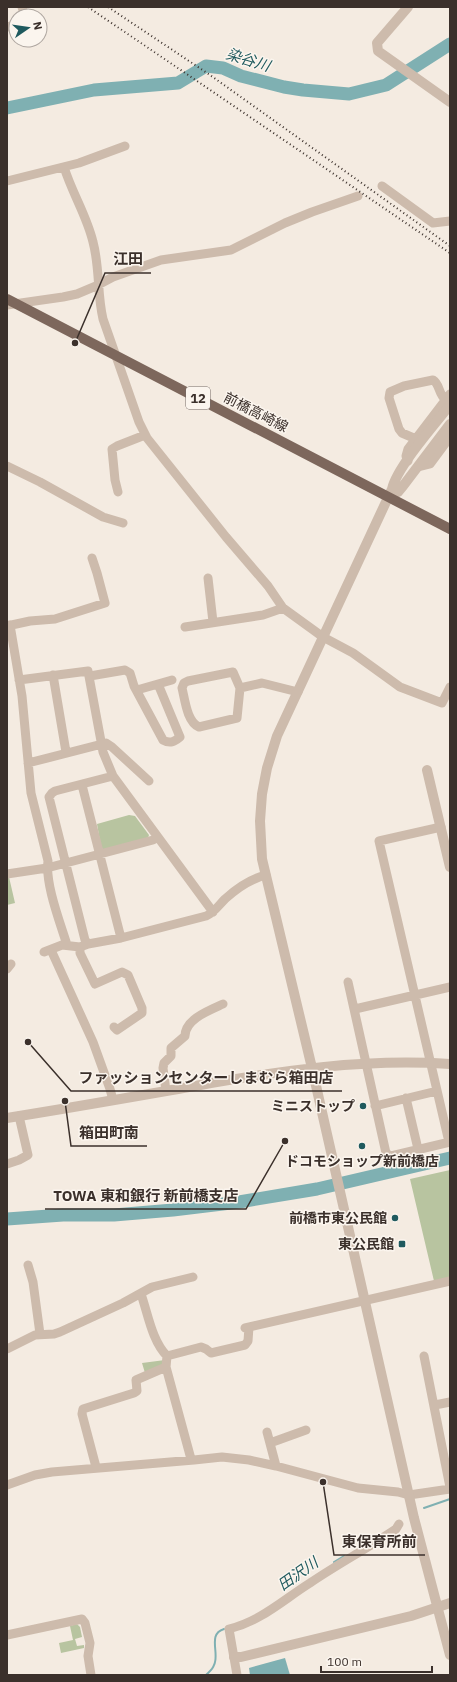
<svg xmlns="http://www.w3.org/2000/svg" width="457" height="1682" viewBox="0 0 457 1682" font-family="'IBM Plex Sans','Noto Sans JP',sans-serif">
<rect width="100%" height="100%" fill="#f4ebe1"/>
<path fill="#b8c4a0" d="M129 815 135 816 149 835 148 838 104 850 101 847 97 824Z
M9 877 15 903 7 905V878Z
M450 1170V1278L434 1281 410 1179Z
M165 1360 164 1366 145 1373 142 1363Z
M77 1624 80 1627 82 1637 75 1639 77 1646 84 1645V1648L61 1653 59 1643 73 1640 70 1626Z"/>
<path fill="#7fb0b2" d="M285 1658 290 1675H250L249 1668Z"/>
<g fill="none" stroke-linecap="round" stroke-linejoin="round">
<path stroke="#7fb0b2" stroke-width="2" d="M424 1508 450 1499
M334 1562 344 1556
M206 1675C209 1672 213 1669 214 1665 220 1654 207 1634 224 1629"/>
<path stroke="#7fb0b2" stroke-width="13" d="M7 108 94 90 178 83 206 66 223 68 241 76 284 87 303 90 349 94 386 85 450 44
M7 1219 63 1215H114L173 1210 239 1202 317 1189 450 1158"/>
<path stroke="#cdbbac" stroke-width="9" d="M22 7 25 16
M7 27 16 25
M64 167C72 193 87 216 93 242 100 268 97 294 103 319L139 422 147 438 226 537 268 586 283 608 323 637 353 653 400 687 442 703 450 687
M7 181 79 163 125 146
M382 186 433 223 450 221
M7 305 63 297 77 294 96 286 113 277 161 260 231 250 285 223 312 212 358 196
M416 439 402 433 399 429 389 398 390 392 404 386 433 380C440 384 438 394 446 400
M408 461 406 456 408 449 450 394
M7 466 40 482 103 517 123 523
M418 467 430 464 450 437
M118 492 115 480 112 449 117 446 145 435
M208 578 213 622
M10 625 22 696 31 793 48 861C45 884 60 922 67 945
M7 626 30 621 55 619 105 603 97 573 92 558
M185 627 263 615 283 608
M53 675 66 752
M90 676 125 670 130 673 134 686 163 740C170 744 174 742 180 737L158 684 137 690
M19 680 88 671 103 752 113 776 213 912
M158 684 172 680
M240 688 233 672 188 681 184 683 182 688C185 700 187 722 199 727L237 718 240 688 262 683 298 692
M28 763 106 743 112 747 149 781
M82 785 121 938
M441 827 379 841 449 1142
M7 874 47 868 153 840 158 837
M88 944 85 940 49 797 52 793 55 791 113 776
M80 947V953L95 984 122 972 128 975 142 1008V1013L117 1030 114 1027
M51 950 93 1042 110 1089 113 1100
M44 952 62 945 80 947 88 944 121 938 206 916C214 913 218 906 225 899 237 888 250 879 266 875
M7 969 11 964
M348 982 386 1153 391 1156 450 1142
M355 1009 450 987
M166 1091 163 1068 164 1063 171 1056V1048L185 1036C185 1019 210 1010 223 1004
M406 1098 418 1149
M375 1106 437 1091
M7 1164 19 1160 28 1155 19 1116
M28 1265 33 1282 40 1334
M141 1294C148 1314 152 1341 167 1356L166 1367 191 1459
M245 1328 450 1281
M7 1349 35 1335 54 1334 60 1332 123 1303 152 1287 193 1277
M167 1356 201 1347 206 1349 211 1353 245 1345 248 1341 249 1327
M424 1356 450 1487
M435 1405 450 1402
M267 1432 276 1466
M270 1443 306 1430
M96 1467 82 1414 83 1409 134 1393 137 1391 136 1380 166 1367
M7 1485 35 1475 52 1472 194 1460 222 1457 249 1460 276 1466 358 1488 398 1492 409 1495 450 1489
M7 1635 82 1619 85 1623 90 1643 88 1656 91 1675
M237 1675 229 1629C261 1621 283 1600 310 1583 338 1564 368 1548 396 1529L399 1524"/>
<path stroke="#cdbbac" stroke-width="10" d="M408 7 377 43 378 51 450 102
M450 405C435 424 397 467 392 489L277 736 267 768 262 794 260 821 262 859 312 1068 414 1518 450 1655
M389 497 398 492 403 486 450 424
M427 770 450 867
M7 1118C70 1108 132 1097 195 1086 279 1071 364 1058 450 1064
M234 1657H241L411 1616 450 1603"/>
<path stroke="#7d675c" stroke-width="10" d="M7 299 450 529"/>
<path stroke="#3b302b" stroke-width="2" stroke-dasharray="1 3" stroke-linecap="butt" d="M88 7 450 253
M108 7 210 75 450 246"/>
</g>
<g fill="#1f5a5e" stroke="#fbf5ee" stroke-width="1.5">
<circle cx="363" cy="1106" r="4"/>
<circle cx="362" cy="1146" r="4"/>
<circle cx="395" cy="1218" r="4"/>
<rect x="398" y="1240" width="8" height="8" rx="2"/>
</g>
<g text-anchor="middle" stroke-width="3" stroke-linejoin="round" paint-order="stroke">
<rect fill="#fbf5ee" stroke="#756b66" stroke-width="1" x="186" y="387" width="24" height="22" rx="3"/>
<g font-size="13" font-weight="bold" fill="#3b302b">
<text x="198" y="403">12</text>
</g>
<g font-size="14" fill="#3b302b" stroke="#fbf5ee">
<text transform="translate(256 412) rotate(27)" y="5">前橋高崎線</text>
</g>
<g font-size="14" font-weight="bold" fill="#3b302b" stroke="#fbf5ee" text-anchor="end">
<text x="355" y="1111">ミニストップ</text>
<text x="362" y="1166" text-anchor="middle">ドコモショップ新前橋店</text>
<text x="387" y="1223">前橋市東公民館</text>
<text x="394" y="1249">東公民館</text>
</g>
<g font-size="15" font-style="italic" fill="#1f5a5e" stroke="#fbf5ee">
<text transform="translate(248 60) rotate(17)" y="5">染谷川</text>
<text transform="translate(298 1574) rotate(-35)" y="5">田沢川</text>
</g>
</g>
<path fill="none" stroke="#3b302b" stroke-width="1.5" d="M75 343L105 273H151M28 1042L71 1091H342M65 1101L71 1146H147M285 1141L246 1209H45M323 1482L334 1555H425"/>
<g fill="#3b302b" stroke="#fbf5ee" stroke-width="1.5">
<circle cx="75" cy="343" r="4"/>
<circle cx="28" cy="1042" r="4"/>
<circle cx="65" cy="1101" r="4"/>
<circle cx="285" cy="1141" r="4"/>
<circle cx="323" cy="1482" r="4"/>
</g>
<g font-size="15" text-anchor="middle" font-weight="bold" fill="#3b302b" stroke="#fbf5ee" stroke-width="3" stroke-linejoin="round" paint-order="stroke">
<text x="128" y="264">江田</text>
<text x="206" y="1083">ファッションセンターしまむら箱田店</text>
<text x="109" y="1138">箱田町南</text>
<text x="146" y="1201">TOWA 東和銀行 新前橋支店</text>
<text x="379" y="1547">東保育所前</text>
</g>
<rect width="457" height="1682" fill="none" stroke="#3b302b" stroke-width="16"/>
<g transform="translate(28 28) rotate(77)"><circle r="19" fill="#fbf5ee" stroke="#aea6a0"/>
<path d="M0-3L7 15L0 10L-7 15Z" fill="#1f5a5e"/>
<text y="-6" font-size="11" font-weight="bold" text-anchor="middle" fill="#3b302b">N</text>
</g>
<path d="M321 1666v6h111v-6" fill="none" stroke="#3b302b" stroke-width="2"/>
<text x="327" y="1666" font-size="12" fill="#3b302b" stroke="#fbf5ee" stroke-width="3" paint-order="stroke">100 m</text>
</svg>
